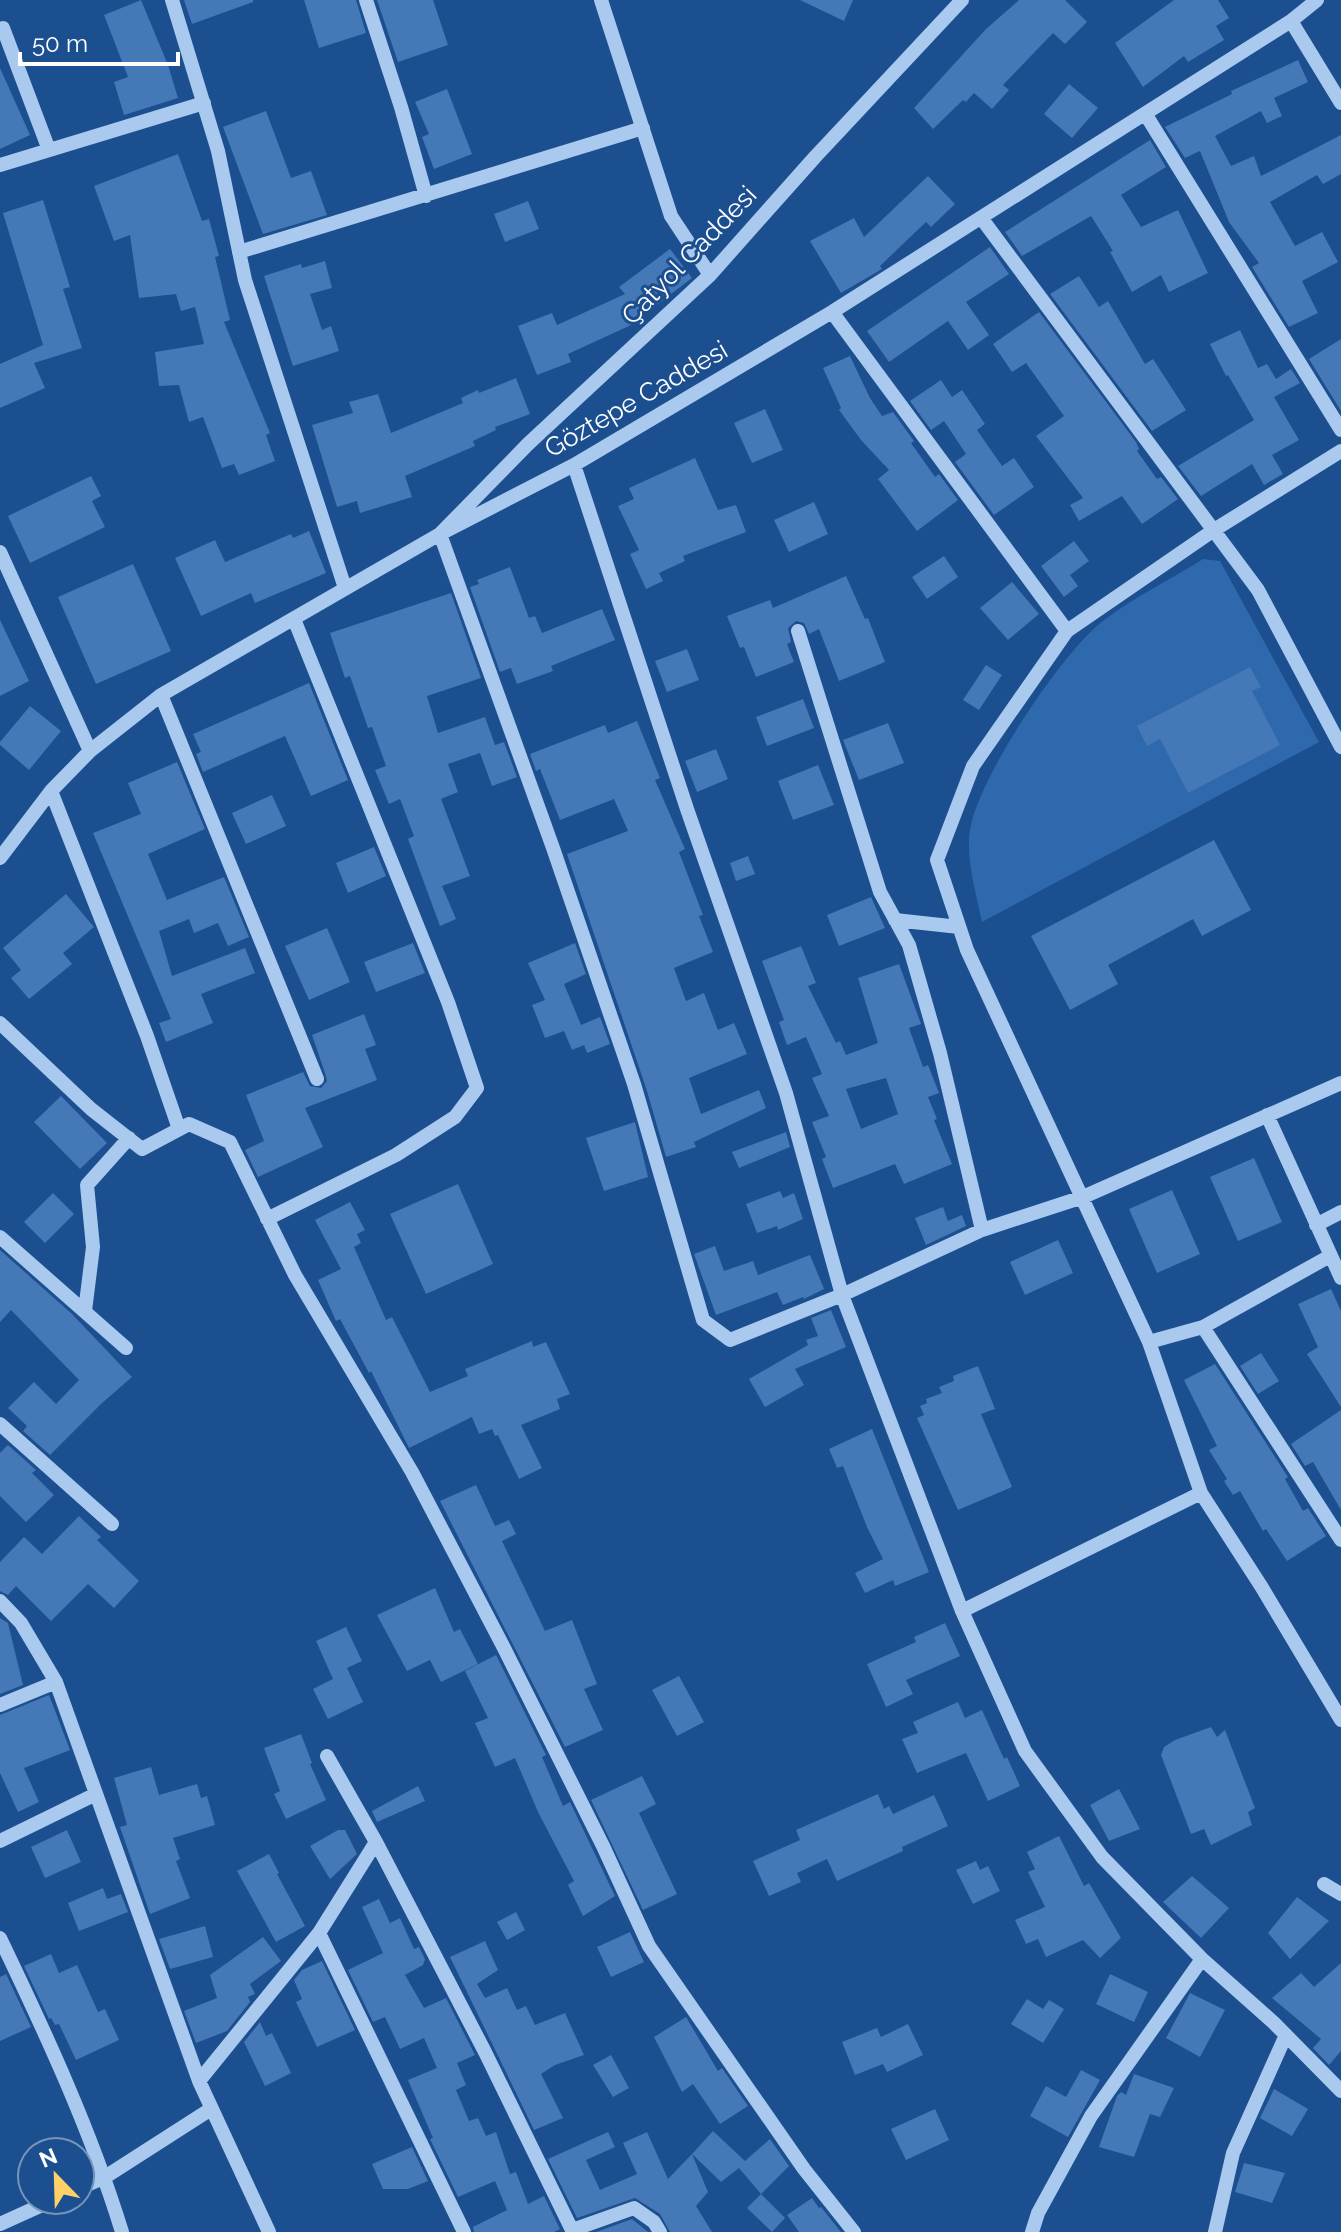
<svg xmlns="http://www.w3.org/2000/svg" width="1341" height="2232" viewBox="0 0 1341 2232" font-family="Raleway,sans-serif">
<rect width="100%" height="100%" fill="#1b4f8f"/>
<path fill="#2e69ad" d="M1203 559 1220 561 1319 742 982 922C976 893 964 853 971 825 982 773 1062 652 1104 620 1135 597 1171 579 1203 559Z"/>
<path fill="#4478b7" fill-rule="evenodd" d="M141 0 168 65 178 98 124 115 114 82 128 77 104 15Z
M184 0H253V2L192 24Z
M304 0H356L366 33 319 48Z
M377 0H433L448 45 398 62Z
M800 0H853L844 21Z
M1019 0H1065L1087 22 1065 44 1053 33 1003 85 1009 90 992 109 974 93 966 102 963 100 933 129 914 108 986 29Z
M1174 0H1218L1229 18 1216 26 1224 40 1188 62 1184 56 1143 87 1115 43Z
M1298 60 1308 82 1274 98 1282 116 1267 123 1261 111 1215 136 1231 166 1254 156 1261 176 1341 135V174L1323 184 1317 175 1270 202 1295 246 1322 232 1338 262 1302 281 1318 313 1289 327 1252 267 1259 263 1229 222 1200 151 1185 158 1165 127 1232 94 1231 91Z
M0 68 30 135 0 149Z
M1069 84 1098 108 1072 138 1044 114Z
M447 89 472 154 434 169 422 137 429 134 415 102Z
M266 111 291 178 311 171 327 215 263 234 223 127Z
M1150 140 1166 167 1121 195 1141 227 1178 210 1208 273 1169 292 1161 275 1132 292 1110 252 1113 251 1091 216 1022 256 1005 232Z
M178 154 202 221 209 219 219 256 215 257 230 320 224 322 270 433 266 435 275 461 239 475 234 464 222 468 203 417 189 422 179 385 159 386 155 352 204 344 195 307 181 311 176 294 139 298 130 235 114 241 94 186Z
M928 176 955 204 931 227 926 222 880 266 882 269 841 293 810 241 854 218 864 237Z
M43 200 70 287 63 289 82 348 34 363 45 388 0 408V364L43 345 3 213Z
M528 201 539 229 505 242 494 214Z
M990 247 1009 274 966 302 989 335 968 350 948 321 889 362 867 331Z
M670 249 692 278 629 326 568 354 571 362 537 375 518 326 552 313 557 325 625 294 619 287Z
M325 261 332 288 310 294 322 330 331 326 339 351 293 366 264 276 301 264 302 268Z
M1079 276 1099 307 1108 301 1145 364 1153 359 1186 410 1152 431 1050 294Z
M1039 312 1136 442 1139 449 1137 451 1157 479 1161 477 1178 499 1142 524 1122 496 1079 521 1070 505 1083 498 1036 436 1064 416 1026 363 1012 372 993 344Z
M1240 330 1258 368 1267 364 1276 379 1291 369 1300 383 1274 397 1299 440 1272 455 1283 474 1264 485 1252 464 1201 496 1178 466 1254 420 1228 375 1226 376 1210 344Z
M1341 339V411L1309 359Z
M850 356 870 398 882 416 893 412 914 441 911 443 935 477 939 474 958 500 917 531 878 479 889 470 861 440 839 410 841 408 823 368Z
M516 378 530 414 495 427 496 430 473 441 475 446 405 476 412 497 360 513 357 501 337 507 312 425 353 413 349 402 378 394 391 433 463 403 461 398 478 390 479 393Z
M941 380 952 397 962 390 985 424 977 430 1002 466 1014 458 1034 487 994 515 955 462 966 454 944 421 931 430 910 401Z
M765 409 783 450 752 463 734 423Z
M695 458 718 510 736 505 746 532 683 556 685 561 659 573 663 581 646 589 630 554 639 550 618 506 634 499 629 488Z
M91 476 101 496 92 501 105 527 30 563 8 516Z
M814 502 828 534 789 552 774 520Z
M309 531 326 573 255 603 251 593 201 616 175 558 215 540 225 562 291 534 293 538Z
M1074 541 1089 561 1070 575 1078 586 1064 597 1041 566Z
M944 556 958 577 927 599 912 577Z
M133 564 171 651 96 684 58 597Z
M510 567 529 618 535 616 542 633 602 609 615 640 551 666 553 671 517 684 511 668 500 672 470 587 479 584 477 580Z
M846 576 865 619 868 618 885 662 839 681 819 629 809 634 804 623 796 621 788 628 791 642 787 644 794 662 756 677 744 647 740 648 727 616 770 600 773 608Z
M1012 582 1039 614 1008 640 980 608Z
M451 593 481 678 427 696 438 733 485 717 495 745 504 742 517 777 492 786 480 753 448 764 458 792 441 799 470 876 442 886 456 919 440 926 408 839 414 836 400 799 389 804 375 770 386 766 372 727 368 728 350 676 345 678 330 633Z
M0 620 29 681 0 696Z
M687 649 699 680 667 692 655 661Z
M986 665 1002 675 979 710 963 700Z
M1250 667 1261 687 1252 691 1280 745 1188 793 1160 739 1147 746 1137 726Z
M309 683 348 780 311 796 285 736 203 772 196 754 201 752 193 734Z
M803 699 814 728 767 746 756 717Z
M30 706 61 731 29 770 0 745V742Z
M637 721 660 778 655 780 685 849 679 852 703 915 699 916 713 952 674 968 686 1001 704 993 718 1030 734 1023 747 1054 689 1078 701 1114 759 1090 766 1108 694 1142 696 1147 666 1157 647 1091 567 854 628 831 614 799 560 820 540 769 536 771 530 754 605 725 608 733Z
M888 723 904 763 859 780 843 740Z
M716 749 728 779 697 792 685 761Z
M177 762 205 829 148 854 167 900 224 877 249 937 228 946 218 923 194 933 189 919 159 931 172 976 245 948 255 973 201 994 213 1023 166 1042 159 1023 171 1019 93 833 141 814 128 783Z
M818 765 834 805 793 820 778 781Z
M272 795 286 826 246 844 232 813Z
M1214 840 1251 910 1202 936 1193 919 1108 965 1118 984 1070 1010 1031 936Z
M374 847 386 876 348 893 336 863Z
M748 856 755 874 736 881 730 863Z
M66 894 94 927 63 953 72 964 29 999 11 978 21 970 3 948Z
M871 897 885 928 839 946 827 915Z
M327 928 350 982 309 1000 285 946Z
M413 943 425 973 376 992 364 962Z
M575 943 586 974 564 984 581 1025 600 1017 610 1044 587 1053 584 1045 572 1050 564 1031 545 1038 532 1005 545 1000 528 963Z
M801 946 816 983 808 986 836 1043 840 1041 846 1055 878 1043 858 978 899 964 921 1024 909 1028 923 1067 928 1065 939 1093 928 1097 937 1119 934 1120 952 1164 904 1184 895 1164 833 1188 822 1159 826 1157 812 1122 829 1116 812 1078 822 1074 806 1037 787 1045 779 1022 784 1020 762 961ZM886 1078 898 1114 861 1129 846 1089Z
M364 1014 376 1045 365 1049 377 1080 305 1108 323 1147 258 1177 245 1150 264 1141 246 1095 303 1072 310 1086 321 1088 327 1081 326 1076 312 1035Z
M61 1096 107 1143 80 1169 34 1122Z
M635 1122 648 1177 604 1191 586 1138Z
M786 1132 790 1147 739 1168 732 1152Z
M1254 1158 1282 1222 1238 1241 1210 1177Z
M458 1184 493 1264 426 1294 390 1214Z
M1172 1190 1200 1254 1157 1273 1129 1209Z
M780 1191 783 1198 794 1193 803 1219 778 1230 777 1226 757 1233 746 1204Z
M53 1193 74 1214 45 1243 24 1222Z
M350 1202 365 1230 357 1234 361 1243 354 1247 386 1320 392 1317 430 1392 468 1376 465 1369 532 1341 533 1347 546 1342 570 1394 557 1399 560 1409 521 1425 542 1468 519 1479 498 1435 495 1436 492 1429 479 1434 472 1417 409 1448 371 1371 369 1373 340 1319 336 1321 318 1280 341 1269 315 1220Z
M943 1207 948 1221 962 1215 966 1226 926 1245 915 1218Z
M1058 1240 1073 1273 1025 1295 1010 1262Z
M715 1246 724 1271 753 1261 758 1275 810 1255 824 1289 804 1299 803 1297 783 1305 777 1292 716 1315 694 1254Z
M0 1250 72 1314 132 1377 101 1404 50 1455 23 1431 27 1426 8 1408 34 1382 56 1404 79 1380 11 1310 0 1322Z
M1331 1289 1341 1311V1407L1307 1354 1318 1347 1298 1304Z
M831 1310 846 1347 795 1369 804 1385 765 1407 749 1379 808 1345 806 1340 818 1336 811 1318Z
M1261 1353 1279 1381 1258 1394 1240 1366Z
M1215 1364 1288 1477 1285 1479 1303 1511 1308 1508 1326 1536 1287 1561 1266 1529 1263 1531 1240 1491 1233 1495 1224 1481 1227 1479 1209 1450 1217 1446 1184 1380Z
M978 1366 995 1409 981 1414 1012 1487 958 1510 917 1418 924 1415 920 1406 927 1403 926 1399 942 1393 939 1387 954 1381 953 1376Z
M1341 1410V1510L1313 1462 1305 1466 1291 1444Z
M872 1429 929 1572 895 1586 893 1580 865 1593 855 1573 883 1559 867 1527 843 1466 837 1468 829 1449Z
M8 1445 36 1470 32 1473 54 1495 26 1522 0 1496V1453Z
M476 1485 495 1526 509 1520 516 1534 502 1541 545 1631 572 1620 597 1684 584 1689 603 1730 565 1747 440 1501Z
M79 1516 101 1537 97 1540 139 1581 114 1608 88 1584 51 1621 16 1586 8 1595 0 1591V1562L24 1537 42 1554Z
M435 1588 454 1632 460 1629 478 1664 441 1682 430 1660 407 1671 377 1615Z
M0 1618 8 1623 23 1685 0 1694Z
M945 1623 960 1656 906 1680 913 1694 886 1707 867 1664 916 1642 914 1637Z
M346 1627 362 1661 347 1668 363 1702 328 1719 313 1689 333 1679 316 1641Z
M496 1655 546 1755 542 1757 563 1806 570 1802 615 1896 583 1916 568 1885 574 1881 538 1812 515 1758 495 1767 475 1723 488 1718 465 1671Z
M679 1676 704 1722 677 1736 652 1690Z
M49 1695 70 1750 24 1768 39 1802 18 1812 0 1773V1715Z
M958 1702 965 1718 982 1710 1004 1759 1007 1757 1020 1786 988 1801 966 1753 917 1773 902 1739 918 1733 913 1722Z
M1211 1727 1217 1737 1225 1730 1255 1808 1248 1812 1252 1825 1211 1845 1204 1829 1191 1834 1161 1755 1164 1747 1175 1740Z
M301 1734 312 1763 310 1764 326 1800 286 1819 274 1794 280 1791 264 1748Z
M151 1767 159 1795 197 1784 201 1798 207 1796 215 1825 173 1838 180 1859 176 1861 190 1898 150 1914 120 1827 127 1825 114 1778Z
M642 1776 656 1804 639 1813 677 1894 643 1910 591 1800Z
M418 1786 425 1801 377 1822 372 1811Z
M1119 1789 1140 1829 1109 1841 1090 1805Z
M878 1794 884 1809 889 1806 893 1814 934 1795 948 1826 902 1847 903 1851 837 1881 827 1859 797 1873 801 1882 769 1896 753 1861 800 1840 796 1830Z
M67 1830 81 1862 45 1878 31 1847Z
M345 1830 357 1854 330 1879 310 1846 338 1830Z
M1059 1836 1084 1886 1089 1883 1121 1938 1100 1958 1083 1940 1046 1957 1038 1939 1026 1944 1015 1920 1045 1907 1028 1872 1035 1869 1027 1852Z
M269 1854 279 1873 277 1874 305 1926 276 1942 237 1871Z
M976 1861 980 1870 988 1866 1000 1891 973 1904 956 1870Z
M1192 1876 1229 1908 1201 1938 1163 1902Z
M103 1888 107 1899 121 1894 128 1912 79 1931 68 1903Z
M1297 1897 1329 1921 1290 1959 1268 1933Z
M379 1899 390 1923 400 1918 414 1949 419 1947 425 1959 423 1965 405 1975 424 2008 446 1998 475 2055 457 2063 466 2085 456 2090 469 2121 478 2118 486 2136 496 2132 510 2174 516 2172 528 2204 544 2196 560 2229 554 2232H474L473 2227 507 2210 495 2181 458 2197 430 2139 433 2138 408 2080 437 2068 424 2038 400 2049 385 2017 373 2022 348 1970 383 1953 362 1907Z
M516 1912 525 1930 507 1940 497 1922Z
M205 1926 213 1957 170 1969 159 1939Z
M630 1932 644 1962 611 1977 597 1947Z
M263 1937 281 1961 250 1984 255 1994 248 1997 250 2002 227 2031 196 2043 184 2011 217 1998 210 1975Z
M485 1941 498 1970 477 1984 485 1998 507 1988 517 2010 526 2006 535 2025 565 2013 584 2055 555 2065 541 2074 563 2118 534 2130 450 1957Z
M51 1954 59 1973 77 1965 98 2012 105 2009 119 2040 76 2060 59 2024 55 2025 51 2018 49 2019 24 1966Z
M322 1961 355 2030 317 2047 296 2002 302 1999 294 1980 302 1970Z
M1341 1963V2051L1329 2065 1313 2048 1321 2039 1272 1998 1301 1973 1314 1987Z
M6 1974 31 2027 0 2041V1977Z
M1110 1974 1148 1992 1134 2022 1096 2004Z
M1190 1993 1225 2010 1200 2057 1166 2038Z
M1027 1999 1043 2009 1049 2000 1064 2009 1043 2043 1011 2024Z
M686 2017 718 2071 722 2068 748 2106 720 2124 693 2084 682 2092 654 2037Z
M260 2022 266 2036 272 2033 291 2073 265 2086 244 2042Z
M908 2024 923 2055 887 2072 883 2064 855 2075 842 2042 877 2028 881 2037Z
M611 2055 629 2088 613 2097 593 2065Z
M1081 2070 1100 2080 1068 2137 1030 2116 1046 2086 1066 2097Z
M1134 2074 1174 2088 1160 2117 1150 2114 1134 2157 1099 2147 1117 2096 1121 2092 1126 2095Z
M1274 2089 1308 2109 1292 2136 1260 2118Z
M935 2109 949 2140 906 2160 891 2129Z
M713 2131 745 2161 770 2139 789 2166 761 2194 739 2168 721 2182 692 2154Z
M608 2132 615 2147 586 2160 600 2190 637 2174 623 2143 647 2132 668 2179 692 2154 708 2192 696 2206 712 2232H670L660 2214 635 2198 577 2218 548 2159Z
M412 2147 428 2181 408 2189H383L372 2164Z
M1244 2163 1285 2173 1272 2203 1235 2192Z
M761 2194 785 2218 772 2232 747 2208Z
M812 2198 819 2208 821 2207 841 2232H799L787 2215Z
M632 2219 648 2232H596Z"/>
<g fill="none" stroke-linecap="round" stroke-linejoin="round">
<path stroke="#a9c9ee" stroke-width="14" d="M172 0 218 151 245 280 345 588
M366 0 401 107 426 196
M601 0 671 216 710 275
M962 0 815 157 710 275 528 444 440 534 553 848 634 1084 703 1320 730 1340 842 1295 962 1611 1025 1751 1102 1857 1202 1959 1274 2023 1341 2091
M1291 21 1341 103
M3 28 49 150
M1146 115 1341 430
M0 165 204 103
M982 219 1258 590 1341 747
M239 252 643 128
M832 312 1067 631
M1341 451 1214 530 1067 631 973 766 937 860 967 950 1149 1342 1201 1493 1261 1586 1341 1720
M574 465 687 809 786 1093 842 1295 982 1230 1083 1197 1341 1083
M0 552 90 751
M798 631 880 892 909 945 940 1053 982 1230
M161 695 317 1079
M51 791 147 1036 179 1129
M0 858 51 791 90 751 161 695 440 534 574 465 832 312 1291 21 1317 0
M895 920 959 927
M0 1023 91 1109 142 1149 189 1124 230 1142 295 1275 412 1472 504 1648 603 1846 649 1946 804 2169 854 2232
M1267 1115 1341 1278
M267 1219 396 1155 455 1117 477 1088 448 1002 294 619
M1316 1225 1341 1212
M0 1237 126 1348
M85 1311 93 1247 87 1185 129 1138
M1203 1327 1341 1540
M1149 1342 1203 1327 1330 1256
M0 1424 112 1524
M0 1601 21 1623 56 1682 199 2081 269 2232
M962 1611 1201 1493
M0 1705 56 1682
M327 1756 376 1842
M0 1841 94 1795
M1324 1884 1341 1894
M319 1933 464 2232
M0 1938C46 2034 91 2131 122 2232
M199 2081 319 1933 376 1842 485 2052 572 2230 634 2208 654 2222 660 2232
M80 2188 105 2177 211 2109
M0 2224 53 2200
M1032 2232 1038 2213 1091 2116 1202 1959
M1215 2232 1233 2153 1286 2035"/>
</g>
<g text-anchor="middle" stroke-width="6" stroke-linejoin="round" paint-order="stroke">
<g font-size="26" fill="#fff" stroke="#1b4f8f">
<text transform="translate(689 255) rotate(-46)" y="9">Çatyol Caddesi</text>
<text transform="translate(636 399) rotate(-30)" y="9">Göztepe Caddesi</text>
</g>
</g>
<g transform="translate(56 2176) rotate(337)"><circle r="38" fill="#1b4f8f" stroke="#7695bc" stroke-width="2"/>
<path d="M0-6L14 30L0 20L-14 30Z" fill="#ffd166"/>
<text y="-12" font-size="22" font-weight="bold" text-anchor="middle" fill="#ffffff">N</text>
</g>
<path d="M20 52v12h158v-12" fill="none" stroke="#ffffff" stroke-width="4"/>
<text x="32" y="52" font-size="24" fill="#ffffff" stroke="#1b4f8f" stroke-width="6" paint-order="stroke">50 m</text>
</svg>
